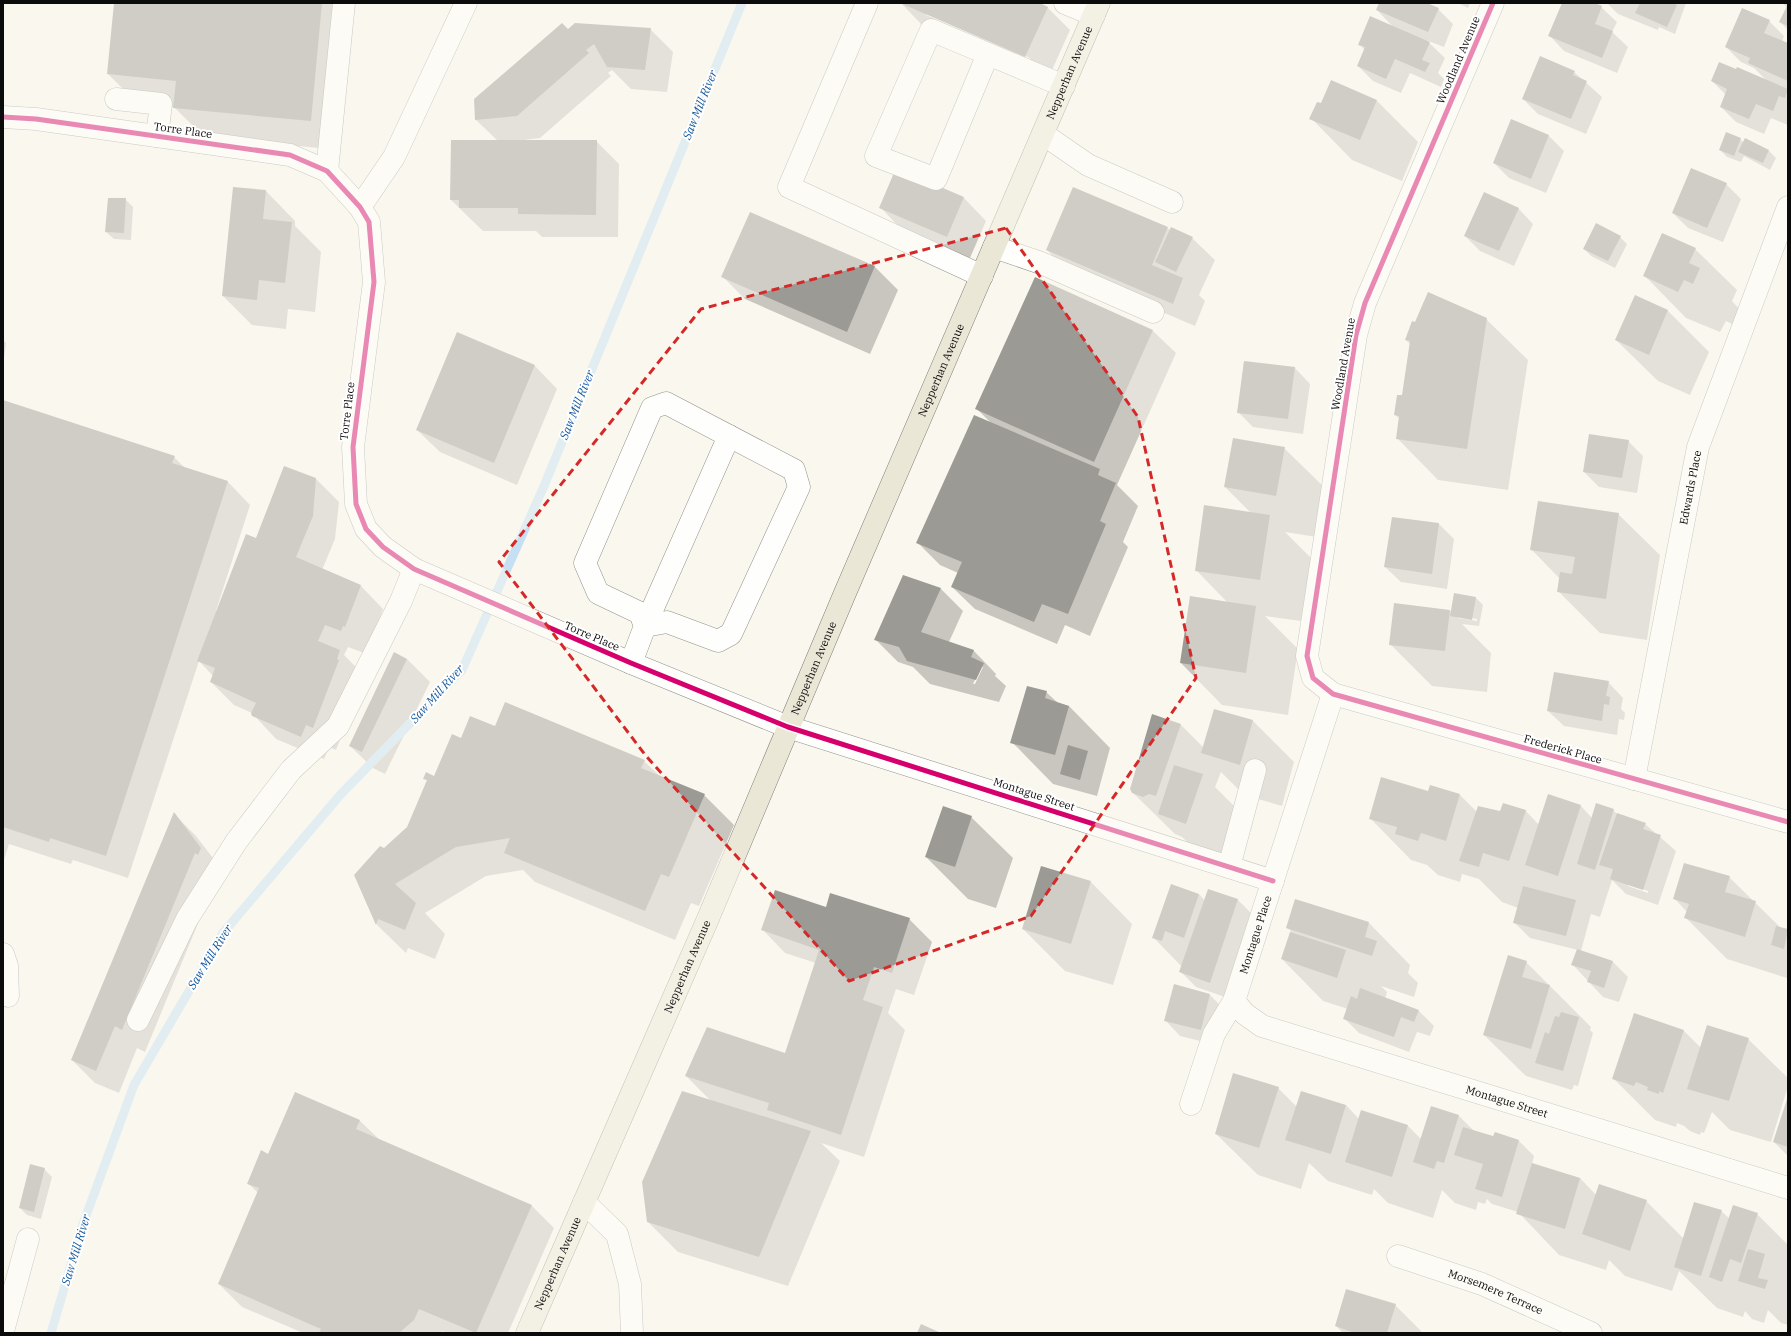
<svg xmlns="http://www.w3.org/2000/svg" width="1791" height="1336" viewBox="0 0 1791 1336" font-family="'IBM Plex Serif',serif">
<rect width="100%" height="100%" fill="#faf8ee"/>
<path fill="#0003" fill-rule="evenodd" d="M115 3H354L340 150 204 137 174 107 137 103 108 74Z
M901 3H1037L1047 7 1070 30 1048 79 922 25ZM926 13 1030 58V60L926 15Z
M1380 3H1424L1438 9 1453 24 1444 47 1426 40 1445 58 1438 73 1444 79 1441 87 1410 73 1401 93 1373 81 1358 66 1365 50 1359 44 1394 28 1377 10Z
M1458 3H1470L1468 8Z
M1563 3H1592L1601 7 1617 22 1612 32 1628 47 1617 73 1564 51 1549 35Z
M1607 3H1686L1675 34 1659 27 1658 30 1618 14Z
M1783 3H1788V30L1780 22 1787 8Z
M1769 21 1784 36 1782 42 1788 44V88H1786L1788 90V125L1771 118 1764 134 1736 122 1721 107 1726 95 1712 81H1767L1754 68 1741 62 1726 47Z
M650 29 673 52 667 92 631 89 612 70 608 73 611 76 540 138 524 140V141H596L619 164 618 237H542L536 231H483L451 200 498 141 476 120 568 30Z
M1574 72 1602 97 1586 134 1538 114 1523 99Z
M1377 101 1418 142 1402 181 1352 160 1311 118 1322 105Z
M1549 136 1564 151 1546 193 1509 178 1494 163Z
M1740 139 1744 143 1769 151 1776 158 1770 170 1744 156 1741 162 1727 157 1720 150Z
M897 170 964 198 986 221 970 258 903 231 881 208Z
M1726 184 1741 199 1723 242 1688 228 1673 213Z
M234 188 266 191 295 221V226L321 252 315 312 288 309 286 329 252 325 223 296Z
M1073 188 1171 230 1192 238 1215 260 1199 295 1205 301 1195 326 1070 273 1047 250Z
M125 199 133 207 131 240 114 239 106 232Z
M1518 208 1533 224 1514 266 1480 251 1465 236Z
M750 213 875 267 898 290 870 354 745 299 723 277Z
M1620 237 1627 244 1615 268 1591 256 1584 249Z
M1695 249 1737 290 1732 301 1741 311 1734 325 1726 321 1720 332 1686 318 1645 276Z
M1035 278 1153 331 1176 353 1117 485 1138 506 1123 542 1128 547 1090 636 1065 625 1057 644 975 609 952 587 958 573 940 565 917 542 992 424 976 408Z
M1635 296 1668 311 1709 352 1690 395 1658 381 1616 340Z
M1486 319 1528 360 1508 490 1438 480 1397 438 1400 419 1395 415 1403 397 1410 344 1406 340 1416 323Z
M458 334 535 366 557 389 517 485 440 452 417 430Z
M3 340 6 343 3 365Z
M1244 362 1295 368 1310 384 1303 434 1253 427 1238 412Z
M3 401 174 457 185 468 228 482 250 505 216 611H217L256 539 284 467 316 479 339 502 335 539 322 570 361 586 383 609 368 649 364 653 348 647 344 655 362 673V684L336 750 329 747 324 759 276 739 252 713 234 705 211 682 213 676 199 661 128 878 73 860 71 864 9 844 3 863Z
M1628 441 1643 456 1637 493 1599 487 1584 472Z
M1284 448 1326 489 1317 537 1285 532 1311 558 1301 621 1265 616 1298 649 1288 715 1222 705 1181 663 1228 603 1196 570 1251 513 1225 487Z
M1618 514 1660 555 1647 640 1600 633 1558 591 1560 579 1532 550Z
M1393 518 1439 524 1454 539 1447 589 1401 582 1385 567Z
M940 588 963 611 949 642 974 651 996 674 995 676 1006 686 999 702 930 684 913 667 898 662 875 639ZM981 667H983L975 684H973Z
M1475 597 1483 605 1479 626 1462 624 1491 653 1487 692 1432 686 1390 644 1450 611 1452 613ZM1458 616 1477 619V621L1458 618Z
M395 654 407 659 430 682 385 774 373 768 350 746Z
M1608 682 1623 698 1621 709 1625 713 1624 720 1619 719 1617 735 1564 726 1548 711Z
M1046 692 1058 703 1069 706 1110 748 1097 796 1053 784 1012 742Z
M1153 715 1181 725 1204 748 1253 721 1294 762 1282 806 1244 795 1221 772 1215 787 1244 816 1228 865 1201 855 1182 837 1175 834 1133 793Z
M495 727 644 761 661 777 704 795 734 825 699 906 691 903 675 940 535 882 523 870 486 876 425 913 445 934 435 959 408 948 406 953 377 925 355 875 408 827 428 781 425 778 435 777 462 740Z
M1428 792 1460 795 1477 812 1525 810 1539 825 1581 806 1592 818 1613 810 1618 815 1645 824 1676 851 1658 905 1626 894 1612 880 1600 917 1591 914 1581 951 1613 962 1628 977 1619 1002 1603 997 1573 965 1578 950 1530 938 1515 923 1518 908 1502 902 1479 879 1462 874 1460 882 1438 875 1427 865 1411 860 1370 818ZM1628 884 1648 891V893L1628 886Z
M174 814 196 836 223 871 218 875 145 1052 137 1048 119 1093 95 1083 72 1060Z
M971 817 1013 858 996 908 968 899 926 857Z
M1729 877 1781 928 1788 930 1787 978 1727 959 1686 918 1687 912 1675 899Z
M1091 882 1132 924 1113 985 1065 971 1023 929Z
M1209 890 1238 900 1253 915 1225 997 1196 987 1181 972 1182 967 1153 937 1199 894 1205 901Z
M826 908 909 919 932 942 914 995 896 989 888 1013 905 1030 864 1157 821 1143 840 1161 788 1286 678 1252 648 1222 711 1101 686 1076 786 1055 816 963 785 953 763 930Z
M1369 923 1410 965 1408 973 1418 983 1414 997 1381 986 1387 992 1385 999 1419 1011 1434 1026 1430 1036 1417 1032 1409 1052 1359 1033 1344 1018 1348 1009 1323 1001 1282 959 1291 931 1287 928Z
M1526 962 1591 1027 1590 1030 1593 1033 1578 1086 1574 1085 1572 1090 1526 1076 1484 1035Z
M1210 995 1225 1010 1216 1045 1180 1036 1165 1020Z
M1683 1030 1701 1048 1748 1039 1788 1078V1086L1771 1142 1730 1130 1712 1112 1704 1133 1701 1132 1700 1135 1690 1131 1684 1126 1677 1123 1676 1127 1655 1120 1614 1079Z
M1278 1088 1297 1107 1346 1105 1359 1119 1408 1126 1421 1139 1459 1116 1475 1132 1494 1138 1495 1134 1519 1141 1534 1156 1532 1164 1580 1178 1596 1195 1646 1201 1684 1239 1721 1211 1730 1219 1757 1214 1788 1245V1325L1781 1323 1768 1310 1764 1323 1752 1319 1745 1311 1743 1317 1717 1308 1679 1271 1672 1291 1625 1276 1609 1260 1606 1270 1559 1255 1518 1212 1492 1204 1487 1199 1485 1204 1478 1202 1476 1210 1455 1203 1442 1190 1433 1218 1388 1203 1374 1189 1372 1195 1328 1181 1309 1163 1301 1189 1258 1175 1216 1134Z
M295 1093 360 1121 380 1140 531 1205 554 1228 508 1333H446L442 1331 441 1333H303L242 1307 219 1284 258 1193 248 1183 268 1155Z
M1788 1098V1156L1774 1142Z
M44 1169 52 1177 41 1219 27 1215 20 1208Z
M1395 1305 1423 1333H1343L1336 1326Z"/>
<g fill="none" stroke-linecap="round" stroke-linejoin="round">
<path stroke="#c6e0f3" stroke-width="9" d="M51 1333 83 1224 134 1085 223 933 341 794 462 670 544 486 742 3"/>
</g>
<path fill="#9c9a94" d="M114 3H322L311 121 173 108 176 81 107 74Z
M900 3H1040L1048 7 1025 57Z
M1379 3H1427L1439 8 1428 32 1376 10Z
M1562 3H1595L1602 6 1595 24 1613 31 1602 58 1548 36Z
M1640 3H1672L1677 5 1667 27 1635 13Z
M1788 4V26L1779 22Z
M1742 8 1770 20 1764 33 1788 43V81L1748 63 1750 58 1725 47Z
M1370 16 1430 42 1422 60 1430 63 1425 72 1395 59 1386 79 1357 66 1365 47 1358 45Z
M562 23 568 29 575 23 651 28 645 70 607 67 594 44 586 50 589 53 517 116 475 120 474 99Z
M1540 56 1575 71 1573 75 1587 81 1571 119 1522 99Z
M1719 62 1736 69 1737 67 1788 89 1785 98 1779 96 1773 111 1756 104 1749 119 1720 107 1727 89 1711 81Z
M1331 80 1377 100 1360 140 1309 119 1317 102 1321 103Z
M1511 119 1549 135 1531 179 1493 163Z
M1726 132 1741 138 1734 156 1719 150Z
M1745 138 1769 150 1763 163 1738 152Z
M451 140H597L596 215 518 214V208H459V200H450Z
M896 168 964 197 947 237 879 208Z
M1691 168 1727 183 1707 228 1672 213Z
M233 187 266 190 263 219 292 222 285 283 259 280 257 300 222 296Z
M1073 187 1168 227 1152 265 1183 278 1173 304 1046 250Z
M1484 192 1519 208 1499 251 1464 236Z
M108 198H126L124 233 105 232Z
M750 212 875 266 847 332 721 277Z
M1596 223 1621 236 1608 261 1583 249Z
M1171 227 1193 237 1176 272 1155 262Z
M1662 233 1696 248 1689 263 1700 268 1693 284 1684 280 1678 292 1643 276Z
M1035 277 1153 330 1094 462 975 409Z
M1428 292 1487 318 1467 449 1396 439 1399 416 1394 415 1397 395H1402L1410 341 1405 340 1412 321 1415 322Z
M1635 295 1668 310 1649 355 1615 340Z
M457 332 535 365 494 463 416 430Z
M1244 361 1295 367 1288 419 1237 413Z
M3 400 175 456 172 463 228 481 106 856 50 838 49 842 3 827Z
M974 415 1100 469 1098 475 1116 483 1100 521 1106 524 1068 614 1042 604 1034 622 951 587 962 562 916 543Z
M1589 434 1629 440 1622 478 1583 472Z
M1233 438 1285 447 1276 496 1224 487Z
M284 466 316 478 313 516 296 557 361 585 345 627 343 626 341 631 325 625 318 641 340 650 337 659 339 660 313 728 306 725 301 737 252 716 251 713 256 703 210 682 215 668 197 661 246 534 256 538Z
M1538 501 1619 513 1606 599 1557 592 1560 572 1572 574 1575 557 1530 550Z
M1204 505 1270 515 1260 580 1195 571Z
M1392 517 1439 523 1432 574 1384 567Z
M903 575 941 588 921 632 974 650 971 657 984 663 976 680 907 661 899 647 874 640Z
M1454 593 1476 597 1472 620 1450 616Z
M1190 596 1256 606 1246 673 1180 663Z
M1394 603 1450 610 1445 651 1389 645Z
M394 652 407 659 362 752 349 746Z
M1554 672 1609 681 1606 696 1610 697 1609 705 1604 704 1602 721 1547 711Z
M1027 686 1047 691 1045 698 1069 706 1055 755 1010 743Z
M505 702 645 760 641 768 705 794 669 877 661 874 645 911 504 853 510 838 456 847 395 884 416 903 405 930 378 919 376 925 354 875 380 846 384 848 407 827 427 780 423 779 426 772 434 776 452 734 461 738 470 716 495 726Z
M1214 709 1253 720 1240 765 1201 753Z
M1152 714 1181 724 1156 796 1149 794 1143 797 1132 793 1130 789Z
M1068 745 1088 751 1080 780 1060 774Z
M1174 765 1203 774 1186 824 1158 814Z
M1381 777 1428 791 1430 785 1460 794 1446 841 1421 833 1418 841 1395 834 1397 827 1369 819Z
M1548 794 1581 805 1558 876 1525 865Z
M1503 803 1526 810 1509 861 1483 853 1479 867 1459 861 1478 806 1500 811Z
M1596 803 1614 809 1595 870 1577 864Z
M943 806 972 816 955 867 925 857Z
M174 812 201 848 198 855 195 853 122 1030 115 1026 96 1071 71 1060Z
M1617 813 1646 823 1643 829 1661 835 1643 890 1610 879 1613 869 1599 865Z
M1684 863 1730 876 1725 892 1756 901 1745 937 1684 918 1689 904 1673 899Z
M1041 866 1091 881 1071 944 1022 929Z
M1171 884 1199 894 1184 938 1165 931 1162 941 1152 938Z
M1523 886 1576 900 1566 936 1513 923Z
M1208 889 1238 899 1210 983 1179 972Z
M775 890 826 907 830 893 910 918 892 973 874 967 863 1000 883 1007 841 1135 767 1110 769 1103 685 1076 707 1027 785 1053 819 950 761 930Z
M1295 899 1369 922 1365 937 1377 941 1372 956 1286 928Z
M1776 926 1788 929 1784 949 1771 945Z
M1290 932 1346 950 1337 978 1281 959Z
M1577 949 1613 961 1604 988 1587 982 1591 971 1571 965Z
M1508 955 1527 961 1522 977 1550 985 1531 1049 1483 1035Z
M1174 984 1210 994 1201 1030 1164 1021Z
M1360 988 1419 1010 1414 1022 1401 1017 1394 1037 1343 1019 1351 996 1357 999Z
M1561 1012 1579 1017 1563 1071 1535 1063 1545 1032 1549 1034 1555 1016 1559 1017Z
M1634 1013 1684 1030 1663 1093 1659 1091V1094L1647 1090 1648 1087 1636 1082 1634 1086 1612 1079Z
M1707 1025 1749 1038 1729 1101 1687 1089Z
M1233 1073 1279 1087 1259 1148 1215 1134Z
M682 1091 811 1131 759 1257 647 1222 642 1182Z
M1301 1091 1346 1105 1331 1154 1285 1140Z
M295 1092 360 1120 356 1129 532 1205 476 1333 419 1309 414 1320 399 1333H319L321 1329 218 1284 259 1188 247 1184 261 1150 268 1154Z
M1788 1096V1147L1773 1142Z
M1431 1106 1459 1115 1444 1163 1437 1161 1434 1169 1413 1162Z
M1361 1110 1408 1125 1392 1177 1345 1162Z
M1463 1127 1493 1136 1495 1132 1519 1140 1502 1197 1475 1189 1483 1164 1454 1155Z
M1532 1163 1580 1178 1565 1229 1516 1214Z
M30 1164 45 1168 34 1212 19 1208Z
M1599 1184 1647 1200 1630 1251 1582 1234Z
M1694 1202 1722 1210 1701 1276 1674 1267Z
M1733 1205 1758 1213 1741 1263 1730 1259 1722 1282 1709 1277Z
M1748 1249 1765 1254 1758 1278 1768 1280 1765 1289 1738 1281Z
M1346 1289 1396 1304 1387 1333H1352V1332L1335 1326Z
M921 1324 941 1333H917Z"/>
<g fill="none" stroke-linecap="round" stroke-linejoin="round">
<defs>
<g id="minor">
<path d="M867 3 789 187 982 276"/>
<path d="M1065 3 1094 15"/>
<path d="M1493 3 1365 303 1356 335 1307 656 1313 678 1333 694 1788 822"/>
<path d="M988 54 936 179 876 156 931 30 1064 86"/>
<path d="M116 99 161 104 157 136"/>
<path d="M3 117 36 119 290 155 327 171 360 207 369 222 374 282 353 447 356 504 366 529 383 547 414 569 631 663 788 727 1273 881"/>
<path d="M1043 134 1088 165 1172 202"/>
<path d="M327 171 344 3"/>
<path d="M360 207 394 157 466 3"/>
<path d="M994 247 1041 263 1153 312"/>
<path d="M645 626 729 436"/>
<path d="M631 663 645 626 667 622 718 641 731 634 799 487 794 470 666 403 652 408 585 563 598 593 640 613 645 626"/>
<path id="s1" d="M1634 779 1698 447 1788 207"/>
<path d="M1229 867 1255 770"/>
<path d="M3 954 7 966 8 996"/>
<path id="s2" d="M1234 1001 1245 1014 1262 1026 1788 1188"/>
<path d="M138 1020 187 919 236 842 291 770 338 726 401 601 414 569"/>
<path id="s3" d="M1191 1104 1214 1034 1234 1001 1333 694"/>
<path d="M584 1202 617 1234 630 1284 632 1333"/>
<path id="s4" d="M1398 1256 1482 1284 1591 1333"/>
<path d="M3 1331 28 1239"/>
</g>
<g id="major">
<path id="s5" d="M527 1333 707 921 845 593 1099 3"/>
</g>
</defs>
<use href="#minor" stroke="#93928d" stroke-width="23"/>
<use href="#major" stroke="#807f7a" stroke-width="23"/>
<use href="#minor" stroke="#fefefc" stroke-width="22"/>
<use href="#major" stroke="#ebe7d7" stroke-width="22"/>
<defs>
<path id="cycleway" d="M1493 3 1365 303 1356 335 1307 656 1313 678 1333 694 1788 822
M3 117 36 119 290 155 327 171 360 207 369 222 374 282 353 447 356 504 366 529 383 547 414 569 631 663 788 727 1273 881"/>
</defs>
<use href="#cycleway" stroke="#fff" stroke-width="8"/>
<use href="#cycleway" stroke="#d6006c" stroke-width="5"/>
</g>
<path d="M0 0H1791V1336H0ZM1006 228 1138 417 1196 678 1031 916 849 981 646 756 499 562 701 309Z" fill="#faf8ee" fill-opacity=".55" fill-rule="evenodd"/>
<path fill="none" stroke="#d62828" stroke-width="3" stroke-dasharray="8 5" stroke-linejoin="round" d="M1006 228 1138 417 1196 678 1031 916 849 981 646 756 499 562 701 309Z"/>
<g text-anchor="middle" stroke-width="4" stroke-linejoin="round" paint-order="stroke">
<g font-size="11" fill="#0b0b0b" stroke="#fff">
<text transform="translate(1458 60) rotate(-67)" y="4">Woodland Avenue</text>
<text dy="4" stroke="none"><textPath href="#s5" startOffset="1372">Nepperhan Avenue</textPath></text>
<text transform="translate(183 130) rotate(8)" y="4">Torre Place</text>
<text transform="translate(1343 364) rotate(-80)" y="4">Woodland Avenue</text>
<text dy="4" stroke="none"><textPath href="#s5" startOffset="1048">Nepperhan Avenue</textPath></text>
<text transform="translate(347 411) rotate(-83)" y="4">Torre Place</text>
<text dy="4" stroke="none"><textPath href="#s1" startOffset="297">Edwards Place</textPath></text>
<text transform="translate(592 636) rotate(23)" y="4">Torre Place</text>
<text dy="4" stroke="none"><textPath href="#s5" startOffset="724">Nepperhan Avenue</textPath></text>
<text transform="translate(1563 749) rotate(16)" y="4">Frederick Place</text>
<text transform="translate(1034 794) rotate(18)" y="4">Montague Street</text>
<text dy="4" stroke="none"><textPath href="#s3" startOffset="182">Montague Place</textPath></text>
<text dy="4" stroke="none"><textPath href="#s5" startOffset="400">Nepperhan Avenue</textPath></text>
<text dy="4" stroke="none"><textPath href="#s2" startOffset="294">Montague Street</textPath></text>
<text dy="4" stroke="none"><textPath href="#s5" startOffset="76">Nepperhan Avenue</textPath></text>
<text dy="4" stroke="none"><textPath href="#s4" startOffset="104">Morsemere Terrace</textPath></text>
</g>
<g font-size="12" font-style="italic" fill="#16599b" stroke="#fff">
<text transform="translate(700 105) rotate(-68)" y="4">Saw Mill River</text>
<text transform="translate(577 405) rotate(-68)" y="4">Saw Mill River</text>
<text transform="translate(437 694) rotate(-48)" y="4">Saw Mill River</text>
<text transform="translate(210 957) rotate(-58)" y="4">Saw Mill River</text>
<text transform="translate(76 1250) rotate(-73)" y="4">Saw Mill River</text>
</g>
</g>
<rect width="1791" height="1336" fill="none" stroke="#0b0b0b" stroke-width="8"/>
</svg>
